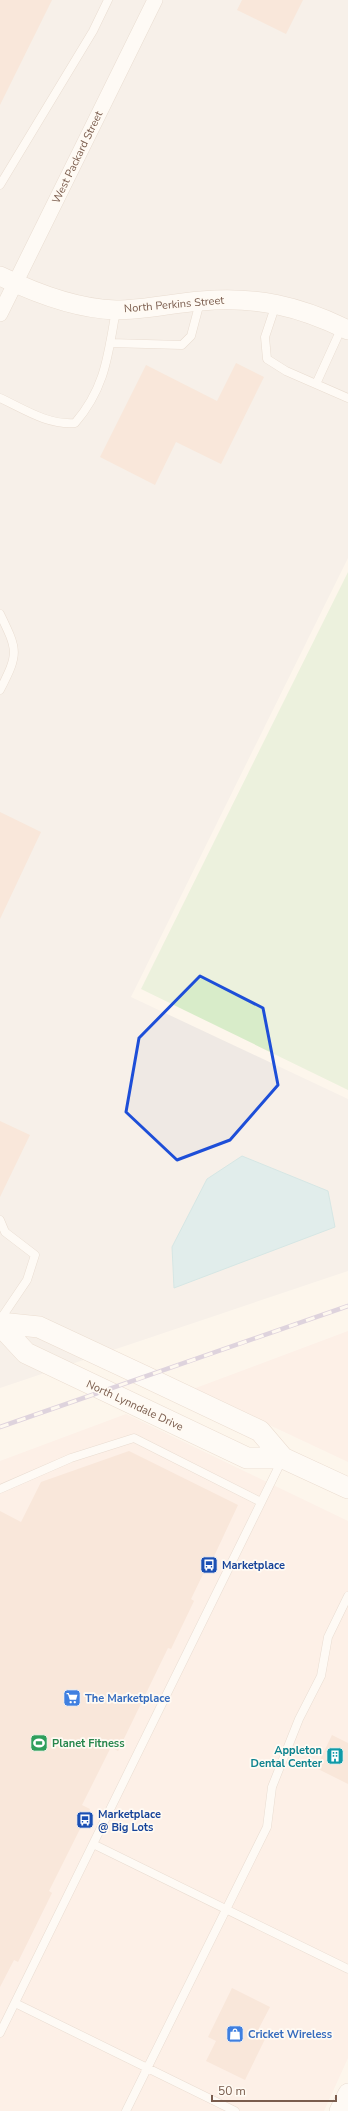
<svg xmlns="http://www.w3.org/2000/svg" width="348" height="2111" viewBox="0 0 348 2111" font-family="'Nunito Sans',sans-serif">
<rect width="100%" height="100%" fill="#fdf6ec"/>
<path fill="#fde8e0" d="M348 1331V1462L193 1389Z
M126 1414 348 1521V2058L324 2111H0V1461Z"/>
<path fill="#efe9e4" d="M0 0H348V558L131 997 348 1099V1271L0 1388Z"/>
<path fill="#d8ecc9" d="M348 572V1090L141 989Z"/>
<path fill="#bfe3e8" stroke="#a5d3da" d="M242 1156 328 1191 335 1227 174 1288 172 1247 207 1179Z"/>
<path fill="#f3d5c3" d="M0 0H52L0 105Z
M242 0H303L286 34 237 10Z
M236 363 264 377 221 464 176 442 155 485 100 457 146 365 217 401Z
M0 812 41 832 0 919Z
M0 1121 30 1135 0 1197Z
M129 1451 238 1505 209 1567 207 1566 191 1599 194 1601 171 1649 168 1648 118 1751 111 1747 82 1805 90 1809 49 1891 52 1893 18 1962 14 1960 0 1987V1511L21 1522 41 1482Z
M332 1735 348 1743V1784L316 1768Z
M232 1988 270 2007 257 2032 266 2037 245 2080 206 2061 216 2041 208 2037Z"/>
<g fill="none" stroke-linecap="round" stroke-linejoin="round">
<defs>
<path id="service" d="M0 185 93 31 108 0
M276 304 265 337 267 359 286 371 348 398
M110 343 182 345 191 336 200 302
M316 384 342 327
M0 398C24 409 47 425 75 423 106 387 108 354 116 310
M0 614C18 651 19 653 0 690
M0 1220 5 1232 35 1255 27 1280 0 1320
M0 1489 71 1458 134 1438 261 1502
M93 1844 348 1969
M15 2003 235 2111
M0 2033 282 1460
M126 2111 267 1827 272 1787 299 1719 321 1676 328 1637 348 1596"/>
<path id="minor" d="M0 314 155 0"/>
<path id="tertiary" d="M0 276C35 293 77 309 116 310 145 310 173 303 201 301 256 296 299 306 348 330
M339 2111 348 2093"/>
<path id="secondary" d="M0 1323 39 1327 146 1377 260 1431 283 1458 348 1488
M0 1325 26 1353 247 1458H283"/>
</defs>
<use href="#service" stroke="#d1beb0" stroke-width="9"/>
<use href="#minor" stroke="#d1beb0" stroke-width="16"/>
<use href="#tertiary" stroke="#d1beb0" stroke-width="20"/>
<use href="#secondary" stroke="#d6c0b0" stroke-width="22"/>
<use href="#service" stroke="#fff" stroke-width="8"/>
<use href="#minor" stroke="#fff" stroke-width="15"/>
<use href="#tertiary" stroke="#fff" stroke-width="19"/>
<use href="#secondary" stroke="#fff" stroke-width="21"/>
<defs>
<path id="rail" d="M0 1427 348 1306"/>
</defs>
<use href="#rail" stroke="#b9a8c9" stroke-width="4.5"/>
<use href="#rail" stroke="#fffaf3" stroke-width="3" stroke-dasharray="9" stroke-linecap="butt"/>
</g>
<path d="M0 0H348V2111H0ZM200 976 263 1008 278 1085 230 1140 177 1160 126 1112 139 1038Z" fill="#fdf6ec" fill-opacity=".55" fill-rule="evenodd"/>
<path fill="none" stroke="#1d4ed8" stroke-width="3" stroke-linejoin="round" d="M200 976 263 1008 278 1085 230 1140 177 1160 126 1112 139 1038Z"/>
<defs>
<symbol id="bus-square" viewBox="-11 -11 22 22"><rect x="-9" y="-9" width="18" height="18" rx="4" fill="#1a4fb4" stroke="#fffaf3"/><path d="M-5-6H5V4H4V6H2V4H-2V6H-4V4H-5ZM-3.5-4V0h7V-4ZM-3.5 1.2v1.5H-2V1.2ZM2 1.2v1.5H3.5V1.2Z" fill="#fff"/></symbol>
<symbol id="supermarket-square" viewBox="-11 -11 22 22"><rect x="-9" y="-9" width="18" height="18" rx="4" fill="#3f7fe0" stroke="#fffaf3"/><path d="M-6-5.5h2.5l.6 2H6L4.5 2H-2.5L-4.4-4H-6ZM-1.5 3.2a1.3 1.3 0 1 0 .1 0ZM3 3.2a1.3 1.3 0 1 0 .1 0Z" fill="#fff"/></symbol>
<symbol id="stadium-square" viewBox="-11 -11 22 22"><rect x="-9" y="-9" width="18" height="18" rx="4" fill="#2e9e5b" stroke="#fffaf3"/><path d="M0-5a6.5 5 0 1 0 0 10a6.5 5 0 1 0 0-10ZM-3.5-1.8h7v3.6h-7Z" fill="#fff"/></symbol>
<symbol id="building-square" viewBox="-11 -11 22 22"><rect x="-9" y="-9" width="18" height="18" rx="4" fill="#0f9aa8" stroke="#fffaf3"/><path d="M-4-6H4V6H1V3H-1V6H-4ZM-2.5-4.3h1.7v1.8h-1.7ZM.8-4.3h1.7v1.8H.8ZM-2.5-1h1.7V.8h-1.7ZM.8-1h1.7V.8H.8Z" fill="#fff"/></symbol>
<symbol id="shop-square" viewBox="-11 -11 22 22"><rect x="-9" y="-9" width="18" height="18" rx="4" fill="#3f7fe0" stroke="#fffaf3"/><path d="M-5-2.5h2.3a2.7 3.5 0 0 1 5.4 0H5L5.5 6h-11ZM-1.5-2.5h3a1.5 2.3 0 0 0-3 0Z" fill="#fff"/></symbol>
</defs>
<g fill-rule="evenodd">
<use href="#bus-square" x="199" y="1555" width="20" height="20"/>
<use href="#supermarket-square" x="62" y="1688" width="20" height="20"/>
<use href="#stadium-square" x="29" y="1733" width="20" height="20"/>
<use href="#building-square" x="325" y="1746" width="20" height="20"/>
<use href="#bus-square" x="75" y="1810" width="20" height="20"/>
<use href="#shop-square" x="225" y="2024" width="20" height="20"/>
</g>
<g text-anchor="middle" stroke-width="3.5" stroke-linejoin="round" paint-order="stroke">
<g font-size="11" fill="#7a5c4d" stroke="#fffaf3">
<text transform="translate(77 157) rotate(-64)" y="4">West Packard Street</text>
<text transform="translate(174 304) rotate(-5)" y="4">North Perkins Street</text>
<text transform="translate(135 1405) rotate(25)" y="4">North Lynndale Drive</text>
</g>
<g font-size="11" font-weight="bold" fill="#164399" stroke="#fffaf3" text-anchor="start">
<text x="222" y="1569">Marketplace</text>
<text x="98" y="1818">Marketplace<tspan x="98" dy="13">@ Big Lots</tspan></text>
</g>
<g font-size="11" font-weight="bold" fill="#366cbe" stroke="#fffaf3" text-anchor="start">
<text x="85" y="1702">The Marketplace</text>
<text x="248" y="2038">Cricket Wireless</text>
</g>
<g font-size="11" font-weight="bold" fill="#27864d" stroke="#fffaf3" text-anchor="start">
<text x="52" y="1747">Planet Fitness</text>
</g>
<g font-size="11" font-weight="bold" fill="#0d838f" stroke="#fffaf3" text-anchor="end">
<text x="322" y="1754">Appleton<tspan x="322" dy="13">Dental Center</tspan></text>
</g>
</g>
<path d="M212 2095v6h124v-6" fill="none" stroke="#7a5c4d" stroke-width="2"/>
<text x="218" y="2095" font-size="12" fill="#7a5c4d" stroke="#fffaf3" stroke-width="3" paint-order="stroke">50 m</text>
</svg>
